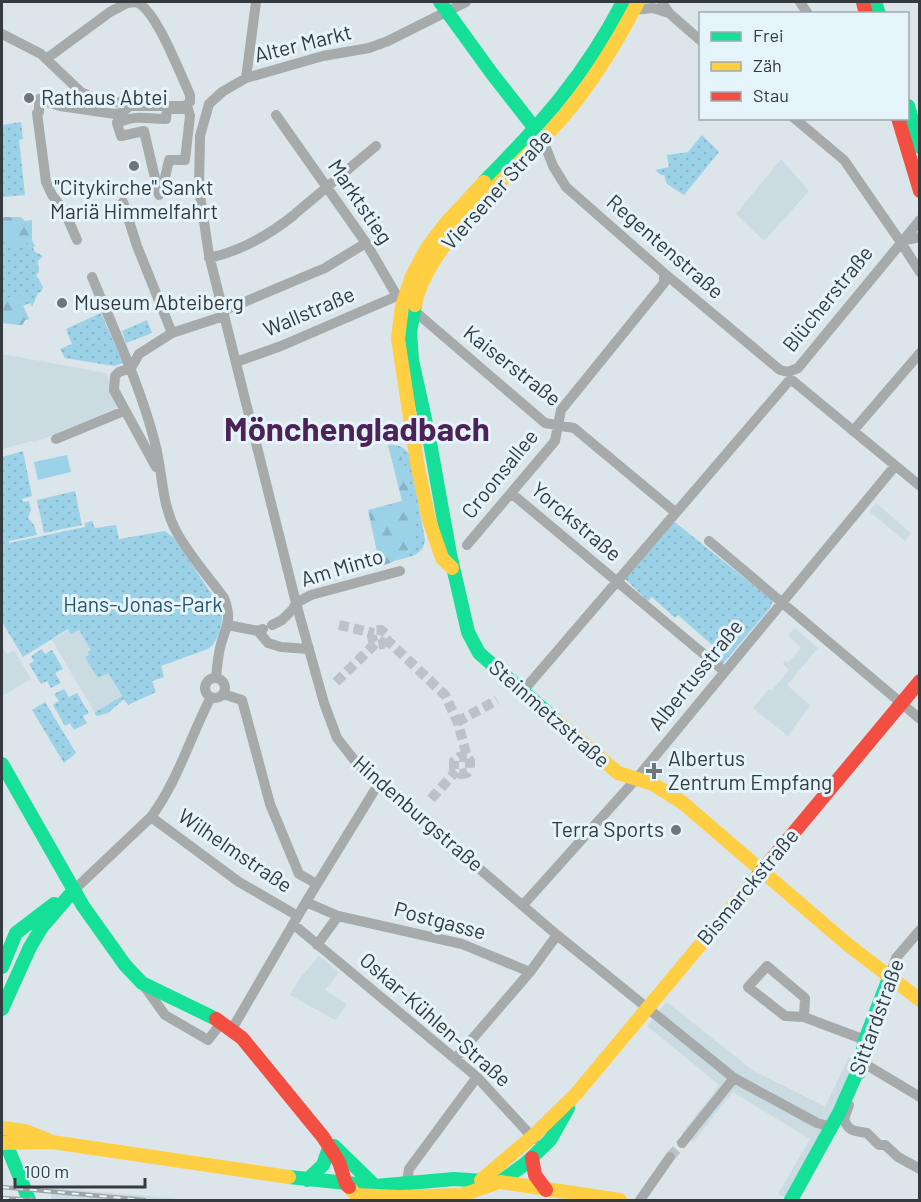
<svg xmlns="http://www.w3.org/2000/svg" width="921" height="1202" viewBox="0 0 921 1202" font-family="Barlow,sans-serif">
<defs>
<pattern id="green-dots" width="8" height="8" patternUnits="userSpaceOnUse" patternTransform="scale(1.5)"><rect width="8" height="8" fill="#9cd2e7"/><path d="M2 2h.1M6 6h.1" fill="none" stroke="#87b5c7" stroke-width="1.8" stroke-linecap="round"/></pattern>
<pattern id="forest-firs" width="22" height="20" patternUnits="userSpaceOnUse" patternTransform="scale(1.5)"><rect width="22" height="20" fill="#9cd2e7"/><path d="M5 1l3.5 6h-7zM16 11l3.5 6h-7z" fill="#87b5c7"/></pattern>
</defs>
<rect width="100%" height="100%" fill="#dce5e9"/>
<path fill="#cadbe2" d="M781 159 809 191 764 241 736 214Z
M2 354 106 373 118 407 33 443 32 441 2 449Z
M876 503 911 533 905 541 869 511Z
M79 624 123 699 96 715 52 640Z
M795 628 818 648 787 685 810 705 788 736 753 708 769 689 772 690 789 670 783 664 785 661 788 663 801 648 788 635Z
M2 646 7 654 14 650 31 679 2 696Z
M319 956 339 972 325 990 347 1004 335 1020 290 995 300 978Z
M667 1002 751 1069 825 1107 849 1057 856 1060 825 1127 785 1197 778 1194 810 1139 733 1092 693 1142 682 1133 718 1087V1084L647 1026Z
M51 1188 127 1194 188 1200H51Z"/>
<path fill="url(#green-dots)" d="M21 122 23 139 19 140 25 195 2 197V125Z
M702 135 719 152 684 195 667 184 664 175H661L655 170 669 167 667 155 688 152Z
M31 238 35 246 33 247 34 251 43 256 38 261 39 272 36 275 43 287 41 292 38 293 32 307 30 303 23 306 29 319 25 320 22 325 2 323V239Z
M101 313 123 363 114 366 65 358 60 349 72 344 66 329Z
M147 320 152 333 126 343 122 331Z
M388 445C397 444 406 447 410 456L425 540C423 557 408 557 394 561L408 551 415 537 404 466 399 449H389Z
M23 451 32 496 22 499 23 502 29 501 31 510 28 518 34 525 37 535 9 541V543L85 527V523L92 521 95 528 116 525 119 539 165 531 174 538 221 608C224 621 220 640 208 649L161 666 164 677 152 681 156 692 128 705 124 699 108 713 97 716 94 713 122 696 108 673 98 678 85 657 89 655 88 652 91 650 79 630 71 634 68 629 23 657 2 622V457Z
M75 491 82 525 44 533 37 500Z
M672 522 676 523 773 601 770 608 721 666 713 659 719 651 678 615 675 618 652 597 648 601 625 579Z
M42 649 45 654 52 650 63 669 55 673 61 683 51 688 47 681 41 684 29 664 34 661 31 656Z
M64 689 69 697 77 693 89 713 83 716 87 723 74 730 70 723 65 726 53 705 59 701 54 694Z
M45 702 76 753 64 763 32 710Z"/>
<path fill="url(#forest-firs)" d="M2 217H21L25 221 32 220V241L14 249 11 242 2 240Z
M16 294 23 297V306L29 319 25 320 22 325 2 323V301Z
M397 447 399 449C404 464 407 479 410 495 415 517 423 540 402 556 395 561 389 564 380 566L368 510 402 501 389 449Z"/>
<path fill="#9cd2e7" d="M67 455 71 472 38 480 34 462Z"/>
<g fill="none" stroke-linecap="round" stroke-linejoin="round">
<path stroke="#bac3c7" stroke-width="10" stroke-dasharray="10 5" stroke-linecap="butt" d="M339 625 374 633
M386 639 382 644 377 645 373 641 372 636 376 630H381L386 634V639L445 695 458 723 467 757 470 761V769L467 773 460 774 454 769V761L459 757H467
M336 682 375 644
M457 722 497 700
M431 799 456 771
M670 1157 682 1143"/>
<path stroke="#a6aaab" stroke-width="10" d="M136 2C155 8 178 69 187 88L190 95V102
M466 2 388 41 369 48 323 56 246 78 222 92 209 104 200 136 199 189 209 255 296 603 324 703 337 738 359 766 557 935 734 1078 817 1123 832 1127
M662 2 669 13 700 40
M800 2 808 14
M634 10 653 8 669 13
M2 34 41 54 81 92 94 98 123 103 130 106
M46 59 110 12 127 3 135 2
M246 78 256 2
M167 109H188L190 116 185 160H169L164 182 159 195 144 131 121 136 117 123C139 114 145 119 166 119Z
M276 115 366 243 397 296 545 423 574 428 675 512
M794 118 844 160 900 241 920 272
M543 140 553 166 566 187 664 273 780 370 788 372 798 368 920 220
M123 202 137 246 172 333 139 354 131 368
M296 213 376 146
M77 240 64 210 52 195 46 182 37 113 39 112V99L60 106 115 114 121 113 130 106H185L190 102
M901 241 920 237
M209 258C241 251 269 235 294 215
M92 277C115 332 140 385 155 443 163 473 161 503 176 531 189 555 208 576 224 598 232 619 227 624 221 644 218 655 217 667 216 678
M223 311 325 268 366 243
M172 333 224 316
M236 362 281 346 397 296
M131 368 119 372 115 376 114 390 156 467
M853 431 920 353
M56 439 124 411
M511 493 724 671
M709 541 920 719
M467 545 555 441 561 410 664 283V273
M228 625 258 631 263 629
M272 625 282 620 293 609 296 603 311 595 400 571
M258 631 268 643 281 647 309 649
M205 688a10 10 0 1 1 20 0a10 10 0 1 1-20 0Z
M523 691 788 382 793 381 920 486
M223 694 242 700 270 804 299 874 317 884
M151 817 239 882 298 916
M74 890 151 817C178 781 190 737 211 697
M306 902 338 916 462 944 530 972
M523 905 637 778 895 466
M293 924 477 1077 534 1139
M317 945 338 916
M889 978 896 958 920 930
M142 983 165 1015 208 1040 222 1022
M804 1017 805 998 767 966 748 987 785 1016 804 1017 865 1040
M232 1029 306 902 379 783
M455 1059 530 972 557 935
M861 1074 865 1064 920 1097
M849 1105 844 1119C848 1132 856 1131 867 1133L879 1145H885L898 1157 920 1169
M682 1143 734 1078
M407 1182 409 1169 477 1077
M640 1200 670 1157"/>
<path stroke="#16e098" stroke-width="14" d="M440 2 493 75 540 135
M875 2 879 14
M908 106 920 147
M484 182C542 123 585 75 623 2
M415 305 410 332 412 360 429 437 450 554 468 632 479 653 557 721
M2 764 83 906 125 965 142 983 216 1019
M2 967 16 933 54 904
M2 1009 30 947 42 927 74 890
M2 1134 29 1200
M334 1146 375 1186
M289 1177 375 1186 454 1179 500 1182 525 1164 550 1140 568 1108
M307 1180 323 1165 329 1148
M791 1200 839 1113 859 1068 865 1040 889 978"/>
<path stroke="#ffcf43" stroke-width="14" d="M415 305C427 241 521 166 563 117 593 82 617 42 638 2
M452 568 442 558 429 520 417 463 398 339 402 306 412 276 427 248 446 223 484 182
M557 721 618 773 653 784 683 803 847 944 920 1000
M2 1128 25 1131 48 1140
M2 1143 52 1142 289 1177
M481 1180 533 1136 576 1094 751 884
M349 1187 356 1195 399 1197 462 1195 500 1182 620 1200"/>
<path stroke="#f24e42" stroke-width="14" d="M863 2 866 14
M898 118 920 191
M751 884 920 681
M216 1019 242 1038 323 1137 339 1162 346 1184 349 1187
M532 1158 535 1175 546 1190"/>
<defs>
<path id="rail" d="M2 1187 144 1200
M2 1198 34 1200"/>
</defs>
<use href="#rail" stroke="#9fa3a4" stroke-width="4.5"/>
<use href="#rail" stroke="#e5f4fb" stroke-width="2" stroke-dasharray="7" stroke-linecap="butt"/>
</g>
<g fill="#6f7679" stroke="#e5f4fb" stroke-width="2">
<circle cx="29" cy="98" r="6"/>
<circle cx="134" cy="166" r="6"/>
<circle cx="62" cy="303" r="6"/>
<path d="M651 762h6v6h6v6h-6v6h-6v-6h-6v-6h6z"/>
<circle cx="676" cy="830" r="6"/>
</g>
<g text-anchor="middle" stroke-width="6" stroke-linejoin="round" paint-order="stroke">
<g font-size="21" fill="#343a3d" stroke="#e5f4fb">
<text transform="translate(303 44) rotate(-14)" y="7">Alter Markt</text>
<text transform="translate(497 190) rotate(-48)" y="7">Viersener Straße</text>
<text transform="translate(360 202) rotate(56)" y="7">Marktstieg</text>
<text transform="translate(665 247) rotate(41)" y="7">Regentenstraße</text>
<text transform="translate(828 299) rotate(-51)" y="7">Blücherstraße</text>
<text transform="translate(309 312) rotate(-23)" y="7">Wallstraße</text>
<text transform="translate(512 366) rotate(38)" y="7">Kaiserstraße</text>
<text transform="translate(500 474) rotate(-51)" y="7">Croonsallee</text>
<text transform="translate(576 522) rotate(40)" y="7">Yorckstraße</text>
<text transform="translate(342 568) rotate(-17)" y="7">Am Minto</text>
<text transform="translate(696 675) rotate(-51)" y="7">Albertusstraße</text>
<text transform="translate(549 714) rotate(41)" y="7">Steinmetzstraße</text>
<text transform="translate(418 814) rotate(41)" y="7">Hindenburgstraße</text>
<text transform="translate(235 851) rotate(34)" y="7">Wilhelmstraße</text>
<text transform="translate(748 887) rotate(-50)" y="7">Bismarckstraße</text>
<text transform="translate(440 921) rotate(15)" y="7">Postgasse</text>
<text transform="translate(877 1017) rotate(-70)" y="7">Sittardstraße</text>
<text transform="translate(435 1020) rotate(41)" y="7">Oskar-Kühlen-Straße</text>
</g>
<g font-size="21" fill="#343a3d" stroke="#e5f4fb" text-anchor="start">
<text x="41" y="105">Rathaus Abtei</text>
<text x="134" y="195" text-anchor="middle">"Citykirche" Sankt<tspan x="134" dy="24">Mariä Himmelfahrt</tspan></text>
<text x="74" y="310">Museum Abteiberg</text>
<text x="668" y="766">Albertus<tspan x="668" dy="24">Zentrum Empfang</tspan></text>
<text x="664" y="837" text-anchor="end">Terra Sports</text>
</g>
<g font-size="21" fill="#275565" stroke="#e5f4fb">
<text x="143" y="612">Hans-Jonas-Park</text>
</g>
<g font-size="33" font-weight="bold" fill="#4d2357" stroke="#e5f4fb">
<text x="357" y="441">Mönchengladbach</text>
</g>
</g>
<rect width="921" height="1202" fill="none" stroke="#343a3d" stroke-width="6"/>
<rect x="699" y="12" width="210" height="108" fill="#e5f4fb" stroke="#9eaaaf" stroke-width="1.5"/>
<rect x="711" y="32" width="30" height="9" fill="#16e098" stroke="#9eaaaf" stroke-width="1.5"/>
<text x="753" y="42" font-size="18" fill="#343a3d">Frei</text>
<rect x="711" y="62" width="30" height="9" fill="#ffcf43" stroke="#9eaaaf" stroke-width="1.5"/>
<text x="753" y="72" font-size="18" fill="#343a3d">Zäh</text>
<rect x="711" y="92" width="30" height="9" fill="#f24e42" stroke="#9eaaaf" stroke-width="1.5"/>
<text x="753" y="102" font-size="18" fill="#343a3d">Stau</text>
<path d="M15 1178v9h130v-9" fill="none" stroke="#343a3d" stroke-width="3"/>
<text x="24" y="1178" font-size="18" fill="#343a3d" stroke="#e5f4fb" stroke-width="4.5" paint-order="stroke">100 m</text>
</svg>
